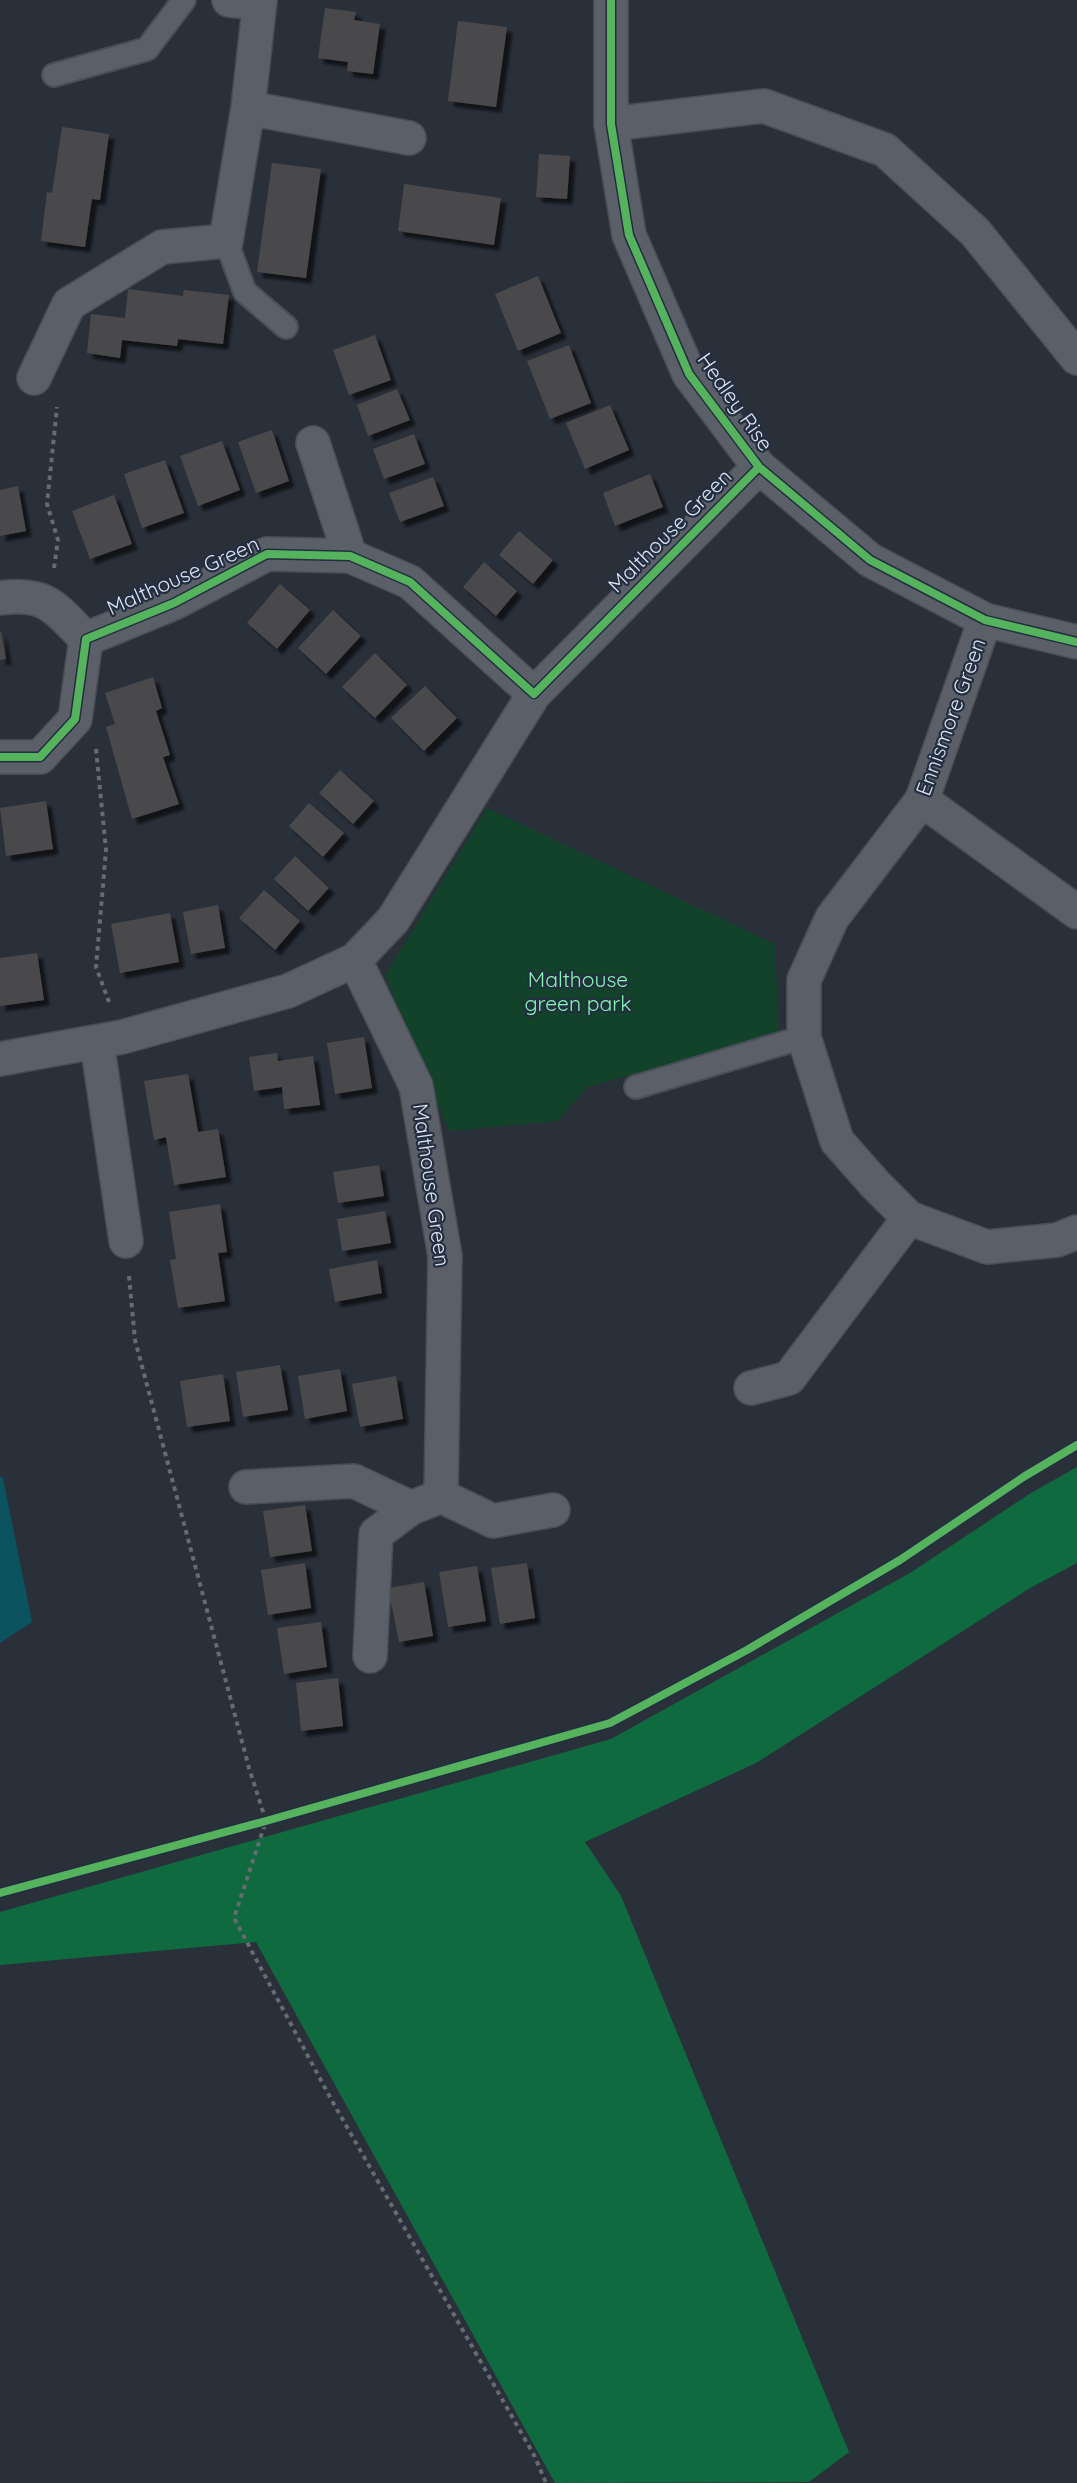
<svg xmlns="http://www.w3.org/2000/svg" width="1077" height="2483" viewBox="0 0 1077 2483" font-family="Quicksand,sans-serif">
<defs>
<filter id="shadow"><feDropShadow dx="5.5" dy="5.5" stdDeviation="1.5" flood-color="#0009"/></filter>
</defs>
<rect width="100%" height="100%" fill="#2a303a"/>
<path fill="#13422a" d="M487 808 775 944 779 1035 587 1087 558 1121 449 1131 385 975Z"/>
<path fill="#106a40" d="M1077 1467V1563L1030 1588 756 1763 585 1842 621 1896 849 2452 809 2482 555 2483 256 1942 0 1965V1912L611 1739 910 1573 1031 1493Z"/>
<path fill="#0b535f" d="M0 1476 3 1478 32 1622 0 1643Z"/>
<path fill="#4a484b" filter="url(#shadow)" d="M325 8 356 12 354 20 380 24 373 74 347 71 348 62 318 58Z
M458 21 507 27 496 107 448 101Z
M62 127 109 134 100 200 92 199 85 247 41 241 47 192 52 193Z
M539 154 570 156 567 199 536 197Z
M272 163 321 169 306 278 257 272Z
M404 184 501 198 494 245 398 231Z
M538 276 561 333 518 351 495 294Z
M128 289 183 296 184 290 229 295 223 344 178 339 177 346 122 340 120 358 87 353 91 314 125 318Z
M375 335 391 380 349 395 333 350Z
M569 345 591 403 550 419 527 361Z
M397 389 410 420 368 436 357 405Z
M610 405 629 450 585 469 566 423Z
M272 430 289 481 256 493 238 442Z
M414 434 425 464 384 479 373 449Z
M222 441 240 490 198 506 180 456Z
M165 460 184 513 142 528 124 474Z
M650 474 663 507 615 526 603 493Z
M433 477 444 506 400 522 389 493Z
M18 486 26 531 0 536V490Z
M114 495 132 544 90 559 72 511Z
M519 531 553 560 533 584 499 555Z
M484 562 517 591 496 616 463 587Z
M280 584 310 610 277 649 247 623Z
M333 610 361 636 326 674 298 648Z
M1 631 6 659 0 660V632Z
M375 653 407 685 375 718 342 687Z
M153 677 162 708 156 711 170 755 163 757 179 804 132 819 106 727 115 724 105 693Z
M425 686 457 718 424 751 391 718Z
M340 770 374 801 353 824 319 793Z
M46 801 53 849 6 856 0 808Z
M309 803 344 833 323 857 289 826Z
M295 856 329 888 308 911 274 879Z
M264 890 300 921 275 950 239 918Z
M218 905 225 948 191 954 183 912Z
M170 913 179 962 120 973 111 924Z
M37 953 44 1000 0 1006V958Z
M364 1037 372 1088 335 1094 327 1043Z
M277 1053 278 1061 313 1056 320 1105 284 1109 282 1087 254 1091 249 1057Z
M188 1074 198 1132 218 1129 226 1177 174 1185 166 1137 154 1140 144 1081Z
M379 1165 384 1196 338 1203 333 1172Z
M220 1204 227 1252 218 1253 225 1301 178 1308 170 1260 176 1259 169 1212Z
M385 1211 391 1243 342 1251 337 1219Z
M377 1260 382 1293 335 1302 329 1269Z
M280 1365 288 1410 243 1417 236 1372Z
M340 1369 347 1411 305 1419 298 1376Z
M223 1374 230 1421 187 1427 180 1381Z
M396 1376 403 1419 360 1427 352 1384Z
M305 1505 312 1551 270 1557 263 1511Z
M305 1563 311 1608 268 1615 261 1570Z
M527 1563 535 1618 500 1624 491 1568Z
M477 1566 486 1621 448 1627 439 1572Z
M424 1582 433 1636 399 1642 388 1588Z
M321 1622 327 1667 284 1674 277 1628Z
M338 1678 343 1726 301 1731 296 1683Z"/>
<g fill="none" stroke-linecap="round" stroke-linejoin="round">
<defs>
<path id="service" d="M54 75 147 49 184 0
M226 241 245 292 286 327
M636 1087 804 1037"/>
<path id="minor" d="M229 0 260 3
M248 108 409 138
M611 124 764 106 885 150 975 232 1077 358
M34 378 69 304 162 247 226 241 248 108 260 0
M313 443 350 556
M0 598C48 592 55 608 86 639
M985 620 922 800 832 918 804 980V1037L837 1141 875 1184 909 1218 987 1247 1057 1240 1077 1232
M0 757H40L75 719 86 639 174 603 267 554 350 556 410 582 534 694 759 467
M922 800 1077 912
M355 960 416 1086 445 1256 441 1496
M97 1042 126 1241
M0 1059 122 1037 288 991 355 960 393 920 534 694
M751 1388 789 1378 909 1218
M246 1487 354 1481 411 1508 441 1496 493 1521 553 1510
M370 1656 376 1534 411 1508"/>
<path id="tertiary" d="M611 0V124L629 235 689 374 759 467 870 560 985 620 1077 642"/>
</defs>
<use href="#service" stroke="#484d56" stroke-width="26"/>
<use href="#minor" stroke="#484d56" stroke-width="36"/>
<use href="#tertiary" stroke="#484d56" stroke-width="36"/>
<path stroke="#666a71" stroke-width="4" stroke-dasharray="4.5 4.5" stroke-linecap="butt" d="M54 568 58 540 47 504 57 407
M96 749 106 850 96 967 109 1002
M129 1276 135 1340 249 1768 266 1821 234 1918 331 2099 535 2457 546 2483"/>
<use href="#service" stroke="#5b5f67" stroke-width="22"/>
<use href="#minor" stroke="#5b5f67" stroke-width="33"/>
<use href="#tertiary" stroke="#5b5f67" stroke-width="33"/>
<defs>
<path id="cycleway" d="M611 0V124L629 235 689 374 759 467 870 560 985 620 1077 642
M0 757H40L75 719 86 639 174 603 267 554 350 556 410 582 534 694 759 467
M0 1893 266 1821 610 1723 747 1650 900 1560 1025 1476 1077 1445"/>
</defs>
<use href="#cycleway" stroke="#232e41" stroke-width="11"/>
<use href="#cycleway" stroke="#56b35d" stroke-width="8"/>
</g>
<g text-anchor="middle" stroke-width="4.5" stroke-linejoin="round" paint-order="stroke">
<g font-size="21" fill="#dce3f0" stroke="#232e41">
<text transform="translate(735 402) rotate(55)" y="7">Hedley Rise</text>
<text transform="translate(670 531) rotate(-45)" y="7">Malthouse Green</text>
<text transform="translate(183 576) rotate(-24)" y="7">Malthouse Green</text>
<text transform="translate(951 717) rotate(-70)" y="7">Ennismore Green</text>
<text transform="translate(431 1185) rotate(82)" y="7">Malthouse Green</text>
</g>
<g font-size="21" fill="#81f6ad" stroke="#232e41">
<text x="578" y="987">Malthouse<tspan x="578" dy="24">green park</tspan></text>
</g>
</g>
</svg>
